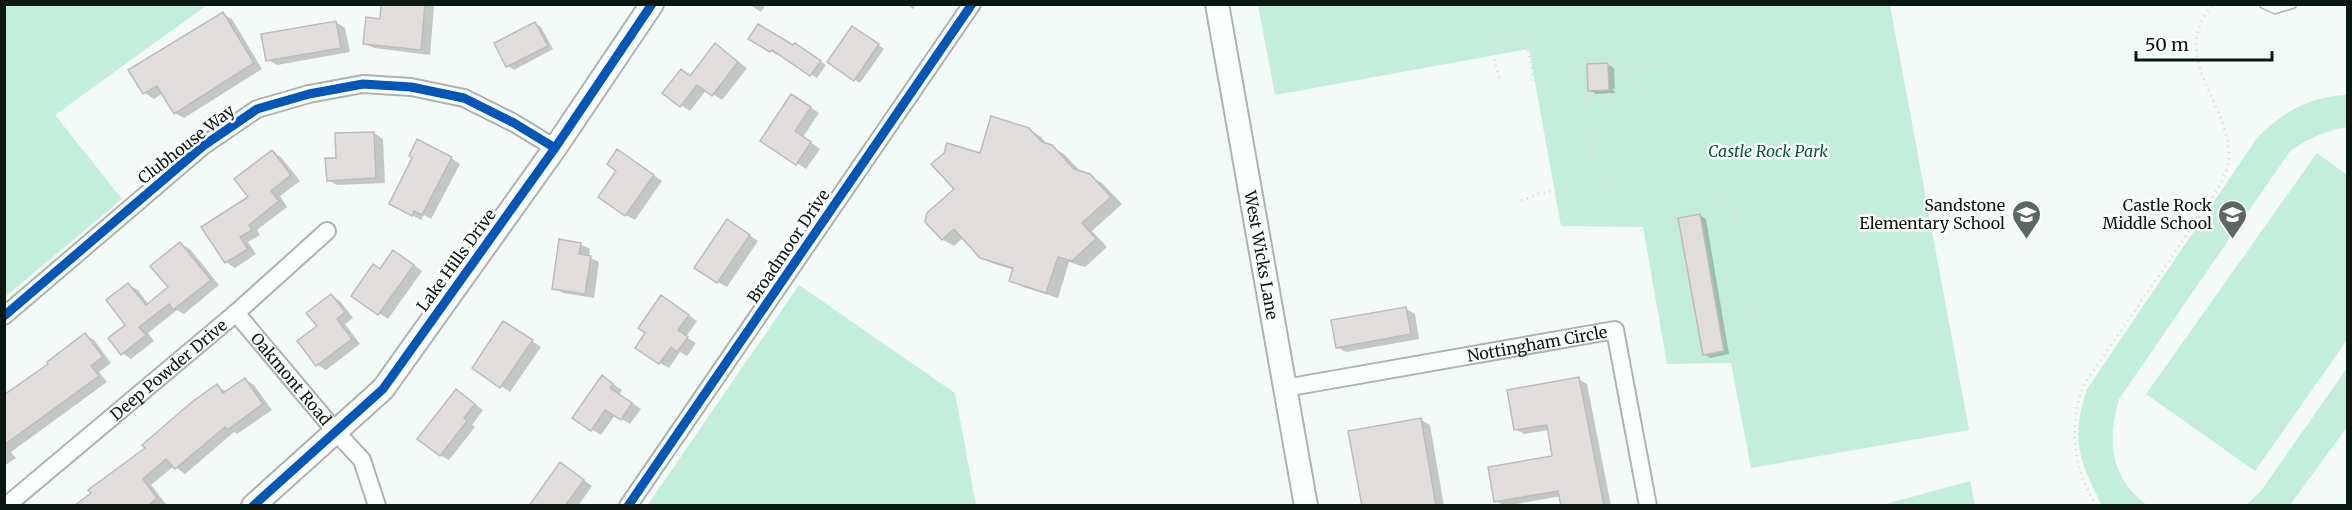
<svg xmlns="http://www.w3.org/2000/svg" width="2352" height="510" viewBox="0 0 2352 510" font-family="Merriweather,serif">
<rect width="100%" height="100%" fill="#f4faf7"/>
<path fill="#c3eedc" d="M5 4 207 5 55 115 122 199 5 297Z
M1258 5H1890L1969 430 1751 468 1731 363 1667 364 1643 227 1561 226 1529 49 1275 95Z
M2347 95V127C2325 131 2309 138 2290 151L2119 399C2107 441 2110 477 2147 505H2102C2079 461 2070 438 2087 389L2257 138C2282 112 2311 96 2347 95Z
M2317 153 2347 175V340L2255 471 2146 394Z
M799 285 955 393 976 505H650L649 503Z
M2347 368V427L2290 505H2246L2261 491Z
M1970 481 1975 505H1882Z"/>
<path fill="#0003" d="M383 4 434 6 430 55 374 48 364 43 381 20Z
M748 4H766L761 12Z
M906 4H916L913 9Z
M223 14 232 19 262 69 184 118 175 113 163 93 154 99 145 93 130 70Z
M336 22 345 28 350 52 277 65 268 60Z
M535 23 541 27 553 49 514 70 508 66Z
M859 31 884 49 860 83 854 79Z
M751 38 801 48 826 65 817 78 778 53 777 55Z
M724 51 747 68 722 100 706 90 690 111 681 105V71L691 76Z
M1607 64 1614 68 1615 93 1596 94 1590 90Z
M801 101 819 113 803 137 820 149 806 169 762 140Z
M1028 129 1041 137 1049 146 1064 154 1082 173 1102 183 1122 204 1092 231 1107 247 1085 267 1069 262 1058 298 1023 287 1011 280 1014 270 994 264 981 257 964 237 954 246 942 239 956 189 981 155Z
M374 133 383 139 385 183 337 185 328 180 338 159Z
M272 152 281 157 300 181 280 196 287 207 257 230 260 235 248 242 256 254 235 268 226 262 250 198Z
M627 156 662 181 635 220 626 215 618 171Z
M451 158 460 164 431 219 424 215 421 220 391 203Z
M1700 215 1706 219 1729 354 1710 358 1704 354Z
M736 226 758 241 727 287 718 282Z
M181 244 190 249 219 285 184 314 177 310 148 333 154 341 131 359 122 353 127 325 128 285 138 290 149 305 170 288Z
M580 244 590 249 589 257 599 262 594 298 563 293 554 288Z
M403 257 422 271 388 319 353 296 381 270Z
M331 296 340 301 353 318 345 324 360 344 326 370 317 365 319 326Z
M670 302 697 321 686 337 696 343 687 356 680 352 669 368 660 363 647 333Z
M1406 309 1415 314 1419 339 1346 352 1337 347Z
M513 328 541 347 510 392 474 368Z
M85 335 94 340 111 363 99 372 107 382 11 452 16 458 4 466V424L50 365Z
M245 379 254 385 272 410 237 434 234 432 185 474 174 466 151 485 166 504 76 506 147 449 217 386 227 392Z
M1578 379 1587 384 1611 506H1562L1561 496 1506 506 1496 501 1554 457 1549 430 1524 434 1515 429Z
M611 383 622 390 619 394 641 409 630 424 615 415 601 435 574 418Z
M457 391 483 410 472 425 475 427 449 460 440 455Z
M1421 420 1430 425 1444 506H1363Z
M569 470 592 486 578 506H531Z"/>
<path fill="#e2dedd" stroke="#bfbbba" stroke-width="1.5" d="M381 4H425L421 50 363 44 366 17 380 19Z
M223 12 254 63 174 114 157 86 143 94 128 70Z
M336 21 341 48 266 61 261 34Z
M535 22 548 46 506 67 494 43Z
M758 24 793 45 795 43 821 61 810 76 772 50 770 52 748 39Z
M852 26 879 44 854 81 827 62Z
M715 43 738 62 712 96 697 85 680 107 662 93 681 69 690 76Z
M1608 63 1609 90 1588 91 1587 64Z
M791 94 811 107 795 131 811 142 796 165 760 141Z
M991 116 1029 128 1042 142 1052 145 1074 169 1090 174 1111 197 1082 223 1096 239 1072 261 1058 257 1046 293 1009 281 1013 268 980 258 954 229 942 240 925 222 927 213 954 189 931 164 944 153 947 143 980 153Z
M374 132 376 178 327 181 325 158H336L335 133Z
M417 139 452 157 422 215 414 211 412 216 389 204 412 158 409 156Z
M617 149 654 175 625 216 598 197 616 171 607 164Z
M272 150 291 175 271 191 279 201 249 225 252 230 240 237 248 249 225 263 201 227 248 197 234 179Z
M1700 214 1724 351 1703 355 1678 218Z
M727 219 750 235 717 283 694 268Z
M559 239 581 243 579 254 591 256 585 294 552 289Z
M180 242 211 280 173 310 169 304 139 327 146 335 121 355 108 338 125 325 106 300 128 283 146 305 168 287 150 266Z
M393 250 414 265 378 315 351 296 373 264 380 269Z
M331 294 345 312 337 319 352 339 316 366 297 341 317 326 306 313Z
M661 295 689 315 678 330 688 337 677 352 671 347 659 364 635 348 645 333 638 328Z
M1406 307 1411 334 1336 348 1331 320Z
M503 321 533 340 500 388 472 368Z
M85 333 103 357 91 366 99 376 4 445V395L48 364 47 362Z
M602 375 613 384 610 388 632 403 621 420 605 410 591 431 572 418Z
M1579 377 1604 506H1561L1558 491 1494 502 1488 467 1552 456 1547 425 1514 430 1507 390Z
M245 378 263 404 227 430 225 427 175 469 166 459 143 479 157 498 148 506H74L91 493 88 490 145 448 142 445 192 402 217 384 223 393Z
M456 389 475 404 464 418 467 421 440 456 417 439Z
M1421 418 1436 506H1362L1348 431Z
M560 462 584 480 565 506H529Z"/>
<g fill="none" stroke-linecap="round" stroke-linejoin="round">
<defs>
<path id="lane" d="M2264 4 2275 9 2292 4"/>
<g id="street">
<path id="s1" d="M236 313 336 432 362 460 377 506"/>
<path d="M4 316 203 146 257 109 309 94 363 84 411 87 464 98 514 123 555 148"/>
<path id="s2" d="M1285 388 1615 330 1648 506"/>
<path id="s3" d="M6 506 236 313 327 231"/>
<path d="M628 506 972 4"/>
</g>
<g id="secondary">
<path id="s4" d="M1217 4 1306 506"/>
<path d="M253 506 383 389 555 148 652 4"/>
</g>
</defs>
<use href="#lane" stroke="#abb4b0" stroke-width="11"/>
<use href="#street" stroke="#abb4b0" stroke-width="20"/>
<use href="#secondary" stroke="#abb4b0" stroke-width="26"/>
<path stroke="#dfe0df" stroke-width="3" stroke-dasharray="1.5 4.5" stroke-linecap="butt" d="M1499 78 1490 41 1525 34 1534 81 1583 78 1585 98 1607 97 1634 69 1655 65 1680 53 1691 52
M1583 78 1582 58 1603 57 1642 89 1644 98
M1607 97 1613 116 1629 128
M1585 98 1592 153 1602 181
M1521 201 1541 193 1602 181C1607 187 1611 195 1618 199 1639 213 1673 203 1696 199 1707 197 1717 194 1728 198L1736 212 1757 328
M2097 506C2072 468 2069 428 2083 386L2219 188C2223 178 2228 169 2229 157 2230 102 2167 57 2213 4"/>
<use href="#lane" stroke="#fdfefe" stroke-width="8"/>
<use href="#street" stroke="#fdfefe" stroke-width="16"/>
<use href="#secondary" stroke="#fdfefe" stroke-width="22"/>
<defs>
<path id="cycleway" d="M4 316 203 146 257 109 309 94 363 84 411 87 464 98 514 123 555 148
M253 506 383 389 555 148 652 4
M628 506 972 4"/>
</defs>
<use href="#cycleway" stroke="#fff" stroke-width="13"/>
<use href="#cycleway" stroke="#0057b8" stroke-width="9"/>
</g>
<defs>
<symbol id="school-pin" viewBox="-11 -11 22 30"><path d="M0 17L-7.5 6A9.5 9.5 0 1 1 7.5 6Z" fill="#5d6762" stroke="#fff"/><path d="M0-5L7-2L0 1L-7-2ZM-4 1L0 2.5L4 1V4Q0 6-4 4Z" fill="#fff"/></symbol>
</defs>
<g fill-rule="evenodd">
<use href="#school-pin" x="2010" y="198" width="33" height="45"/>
<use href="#school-pin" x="2216" y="198" width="33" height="45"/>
</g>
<g text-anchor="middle" stroke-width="5" stroke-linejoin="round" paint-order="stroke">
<g font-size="16" fill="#0b1812" stroke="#fff">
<text transform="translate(186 144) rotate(-38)" y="6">Clubhouse Way</text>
<text transform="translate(788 246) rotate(-56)" y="6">Broadmoor Drive</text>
<text dy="6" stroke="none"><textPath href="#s4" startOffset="255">West Wicks Lane</textPath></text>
<text transform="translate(456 260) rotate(-54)" y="6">Lake Hills Drive</text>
<text dy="6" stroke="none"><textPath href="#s2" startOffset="256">Nottingham Circle</textPath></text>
<text dy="6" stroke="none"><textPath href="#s3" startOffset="212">Deep Powder Drive</textPath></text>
<text dy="6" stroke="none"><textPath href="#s1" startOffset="86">Oakmont Road</textPath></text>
</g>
<g font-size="16" font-style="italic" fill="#02583f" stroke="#fff">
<text x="1768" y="157">Castle Rock Park</text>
</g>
<g font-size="16" fill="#0b1812" stroke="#fff" text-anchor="end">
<text x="2005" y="211">Sandstone<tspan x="2005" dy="18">Elementary School</tspan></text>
<text x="2212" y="211">Castle Rock<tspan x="2212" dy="18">Middle School</tspan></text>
</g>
</g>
<rect width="2352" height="510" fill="none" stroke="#0b1812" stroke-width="12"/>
<path d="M2136 51v9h136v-9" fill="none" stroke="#0b1812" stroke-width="3"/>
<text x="2145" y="51" font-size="18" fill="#0b1812" stroke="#ffffff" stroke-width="4.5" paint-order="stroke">50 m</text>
</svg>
